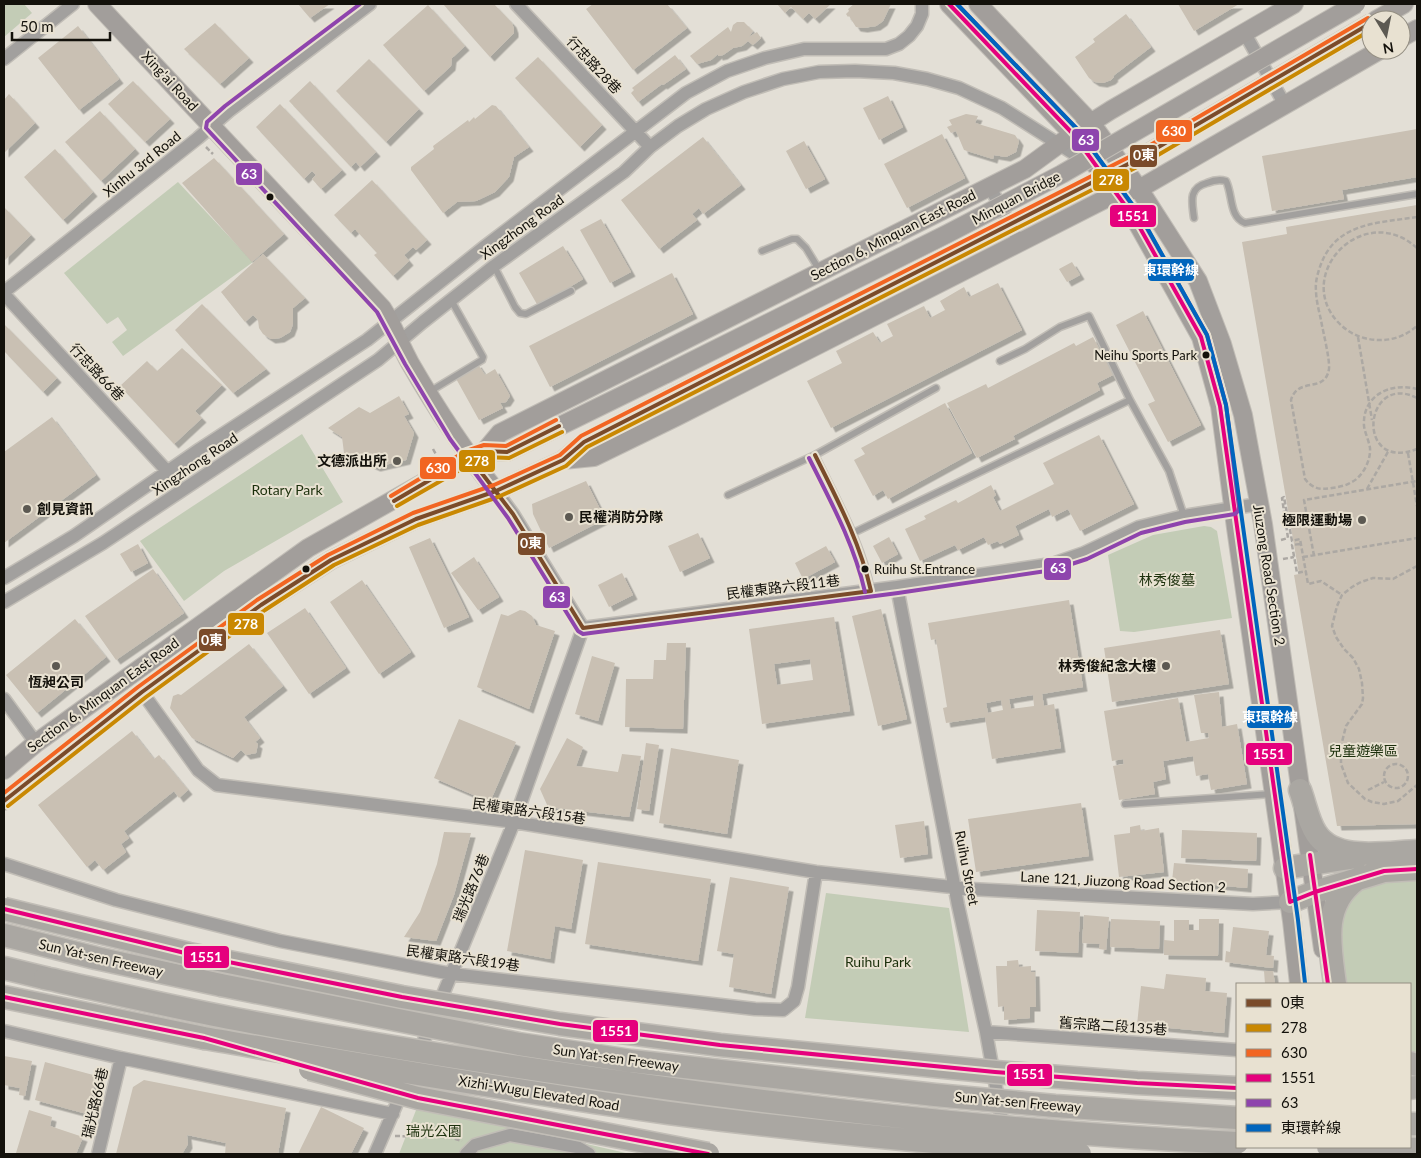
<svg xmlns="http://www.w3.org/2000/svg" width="1421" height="1158" viewBox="0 0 1421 1158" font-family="Lato,'Noto Sans TC',sans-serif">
<defs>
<filter id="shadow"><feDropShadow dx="4.5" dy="4.5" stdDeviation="0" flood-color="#0004"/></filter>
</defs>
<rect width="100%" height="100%" fill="#e3dfd6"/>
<path fill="#c3ccb6" d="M4 4H24L32 13 4 37Z
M178 182 253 262 123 356 112 342 127 330 118 317 107 324 64 273Z
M302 434 343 502 224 571 184 601 140 541Z
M1204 526 1211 527 1217 531 1232 618 1134 632 1120 631 1108 555 1153 535Z
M1417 873V1071L1410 1072V984H1341L1339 891Z
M826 893 949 908 969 1032 805 1018Z
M418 1105 630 1154H399Z"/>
<path fill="#c9c0b3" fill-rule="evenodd" filter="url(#shadow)" d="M298 4H330L310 18Z
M443 4H494L512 23 514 29V33L490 57Z
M593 4H667L687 28 633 70 586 9Z
M777 4H831L815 19 809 13 803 19 791 7 785 13Z
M854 4H891L883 21 876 26 863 28 856 27 849 16 848 17 846 14 849 11 848 9Z
M1178 4H1239L1194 31Z
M428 5 465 46 452 58 451 66 424 91 383 45Z
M1126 14 1151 47 1113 76 1114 77 1111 80 1103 83 1095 82 1089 78 1075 57 1095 42 1093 39Z
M737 22H744L753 31 749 37 757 32 761 38 753 45 748 41 742 46 733 48 723 55 718 56V54L711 60 697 64 690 56 728 27 731 32 733 25Z
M215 23 249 58 220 84 184 49Z
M78 26 119 79 79 110 38 58Z
M675 55 686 69 663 85 662 84 638 102 631 93 634 90 632 88Z
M538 57 602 125 580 147 515 78Z
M369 59 419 109 386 142 336 91Z
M133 81 170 119 145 142 108 104Z
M310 81 376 152 360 167 356 162 351 167 289 101Z
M9 94 35 123 4 153V100Z
M888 96 903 127 879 140 863 108Z
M280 104 342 170 321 189 312 179 316 175 312 171 304 179 256 127Z
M492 105 496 106 529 147 514 157 509 177 495 192 476 201 457 202 443 213 411 170V167L434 149 433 146 468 120 469 122 474 117 475 119Z
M100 111 135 149 101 181 65 142Z
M966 114 978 116 975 123 1015 135 1019 141 1016 152 1006 157 994 155 993 159 964 150 956 131 951 133 947 127 952 125 949 120Z
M1417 129V177L1342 190 1344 199 1272 211 1262 156Z
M942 134 965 178 907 208 884 164Z
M703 137 741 185 703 214 699 208 692 214 697 220 659 249 621 200Z
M804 141 825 179 806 189 786 151Z
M55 149 93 192 63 220 24 177Z
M214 158 284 234 252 262 182 183Z
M372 180 427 240 416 250 413 247 404 255 409 261 393 276 374 255 377 253 355 229 351 233 334 215Z
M1417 205V824L1337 826 1294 575 1299 574 1242 242 1287 234 1286 227Z
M4 207 31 235 4 261Z
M601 219 631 272 610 283 580 230Z
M563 246 583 279 538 306 519 273Z
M263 254 305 298 293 308V324L290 332 280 338 271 339 263 334 259 328 258 320 253 315 245 322 221 292Z
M1072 262 1080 275 1067 282 1059 269Z
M672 273 693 314 550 387 529 346Z
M998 283 1022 330 831 428 807 381 842 363 836 351 873 332 880 343 893 336 887 324 924 306 930 318 945 310 940 301 964 287 969 297Z
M202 304 266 369 233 393 175 330Z
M1143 311 1201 425 1168 442 1148 404 1155 401 1116 325Z
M4 324 57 378 43 392 4 351Z
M1093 337 1113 375 1097 383 1100 390 1013 436 1015 439 977 458 947 403 986 384 988 388 1074 343 1076 346Z
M182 348 222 385 195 411 202 418 174 444 120 386 147 361 157 371Z
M477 363 485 375 495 369 510 396 506 402 500 403 503 408 479 420 454 375Z
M399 396 409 414 404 416 414 433 406 460 376 467 344 453 342 437 328 428 359 407 370 413Z
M945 403 972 453 888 499 883 490 873 496 854 460 865 454 861 448Z
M52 417 96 475 4 543V452Z
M1099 435 1134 504 1080 531 1068 509 1052 517 1049 509 1015 526 1019 535 1000 544 998 541 988 545 984 537 958 550 955 545 920 561 905 529 926 519 924 516 956 500 958 503 991 485 996 495 993 497 1000 511 1054 484 1043 463Z
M586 481 605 519 549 548 533 514 532 504Z
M698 533 710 558 680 572 668 546Z
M889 537 898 554 882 563 873 546Z
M430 538 469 617 444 628 409 547Z
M138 544 148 563 131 572 120 554Z
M826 546 835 562 803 579 795 563Z
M474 557 499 597 478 610 451 573Z
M153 569 184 613 116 660 85 616Z
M622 573 633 595 609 607 598 585Z
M362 580 411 652 379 674 330 602Z
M1069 600 1083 687 1042 694 1044 706 1054 704 1061 748 992 759 985 717 946 723 943 708 947 707 936 639 931 640 928 623ZM1033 695 1034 706 1011 709 1009 699ZM1001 700 1003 710 988 713 986 703Z
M305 608 346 668 309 694 267 633Z
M881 609 907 719 878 726 852 616Z
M520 610 525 611 532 616 536 625 555 631 529 709 477 687 501 614 508 616Z
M834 617 850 711 762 724 749 629ZM810 659 813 680 777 685 774 664Z
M75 619 106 657 37 713 6 675Z
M1220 630 1229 684 1112 702 1104 648Z
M667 643H686L683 729 625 727 626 679H653L654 660H666Z
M249 644 283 686 244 717 260 738 255 742 258 744 256 753 246 755 241 750 233 758 192 738 170 708 173 696 178 694 181 695Z
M592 656 615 663 598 721 575 714Z
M1219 692 1222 727 1237 724 1247 784 1211 790 1208 774 1196 776 1193 756 1163 761 1166 779 1153 782 1155 794 1119 800 1113 766 1124 764 1123 759 1112 761 1104 711 1178 698 1186 742 1209 738 1208 733H1201L1194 695Z
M459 719 516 742 490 802 434 778Z
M132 731 154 759 159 755 188 790 179 798 174 791 124 831 129 838 121 844 126 852 103 870 95 860 87 867 38 805Z
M567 738 583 747 576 766 618 772 622 754 641 756 629 817 548 807 540 789Z
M646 743 659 745 649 811 637 809Z
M671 748 739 760 727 834 659 823Z
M1081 803 1089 856 976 872 968 819Z
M924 821 928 854 900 858 895 825Z
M1140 825 1141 831 1159 828 1164 872 1119 877 1114 835 1130 833V827Z
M1182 830 1257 833 1256 861 1181 858Z
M444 832 471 833 454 895 436 941 404 937 420 912 437 864Z
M525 850 583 860 571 929 555 926 550 959 507 951Z
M598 862 711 879 698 961 585 944Z
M1174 863 1248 869 1247 888 1172 881Z
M730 877 789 887 771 994 729 987 734 954 717 951Z
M1037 910 1080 912 1078 953 1035 951Z
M1084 915 1109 917 1106 950 1099 949 1100 944 1082 943Z
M1111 919 1160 921 1159 949 1110 947Z
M1199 919H1219L1218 956 1164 955V940L1174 941V920H1189V930H1199Z
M1233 927 1269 931 1266 955 1274 956 1273 968 1225 962 1226 951 1230 952Z
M1018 960 1019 967 1031 966V972H1035L1036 1007H1030V1018L1004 1020V1006L998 1007 996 966H1007V961Z
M1264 971H1273L1275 984H1265Z
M1166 974 1206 978 1205 991 1227 993 1224 1033 1137 1025 1141 986 1164 989Z
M4 1056 32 1061 25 1096 19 1095 20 1088 4 1085Z
M45 1062 97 1076 87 1114 35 1100Z
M144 1080 286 1108 278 1154H225L226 1143 187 1135 188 1144 182 1154H116L133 1087Z
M321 1107 364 1128 351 1154H298Z
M29 1110 52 1117 50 1126 83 1137 76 1154 16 1153Z"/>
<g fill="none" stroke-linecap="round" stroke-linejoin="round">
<defs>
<path id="lane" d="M1194 218C1192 202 1188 188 1207 183 1214 180 1219 179 1226 181 1233 195 1229 217 1245 223L1417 194
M762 251 792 239H797L806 248 820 271
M494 266 515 307 520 313 526 314 571 291
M1000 361 1025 349 1060 327 1089 316 1130 400 1169 471 1184 516
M429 392 482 360 483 357 451 300
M815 455C836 499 862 543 871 591
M728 495 815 455 936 388
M853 533 1130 400
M1125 804 1273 794"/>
<path id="street" d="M516 4 650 147
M1244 32 1285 105
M4 59 73 4
M990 187 1019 242
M4 292 198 138 229 111 370 4
M4 294 167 471
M496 491 513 514 583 628
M4 578 74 536 200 449 367 340 483 248 686 93 727 71 765 58 804 49H886L899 44 909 36 917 26 922 14V4
M897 587 958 905 986 1032 1004 1132
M4 602 103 543 378 360 423 322 494 266 624 172 650 147 678 126 706 109 744 92 783 79 819 72 855 71 894 73 927 79 959 88 1002 108 1090 164
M583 628 897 587 1052 564 1084 553 1139 527 1184 516 1259 504
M142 692 198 770 217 785 514 822 816 872 970 889 1253 904 1290 902
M4 699 36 743
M4 864 116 900 280 941 452 974 755 1009 783 1010 794 1001 798 987 816 872
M4 1031 121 1058 393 1114
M986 1032 1237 1050
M418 1055 514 822 583 628
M98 1154 121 1058
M375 1154 403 1089
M466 1154 475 1145 510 1135 577 1147 589 1154"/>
<path id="secondary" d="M97 4 382 308C393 325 400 345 410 363 436 408 464 451 496 491
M949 4 1073 134 1135 219 1201 337 1220 406 1236 528 1292 921 1299 984
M978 4 1091 123 1139 189 1198 281 1222 344 1243 415 1263 524 1323 949
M1376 20 1404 4
M1401 38 1417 29
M485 451 507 452 666 374
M563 460 594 457 676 417 1117 193 1139 189 1380 50
M4 770 36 743 308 548 469 457 485 451 500 433 1025 169 1073 134 1111 110 1294 4
M4 801 142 692 261 605 331 560 416 519 496 491 563 460 584 442 677 394"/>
<path id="highway" d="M1300 790C1305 803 1308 821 1316 833 1335 863 1387 852 1417 851
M1285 868 1357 857
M1290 902 1315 892 1384 871 1417 869
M4 935 96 958 221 985
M4 968 45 978
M1335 984C1330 946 1321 906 1356 880
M4 997 204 1038
M1410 1063 1417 1065
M1410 1088 1417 1087
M1410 1124H1417"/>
</defs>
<use href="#lane" stroke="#c1bdb6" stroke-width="9"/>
<use href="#street" stroke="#c1bdb6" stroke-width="15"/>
<use href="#secondary" stroke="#c1bdb6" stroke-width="20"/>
<use href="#highway" stroke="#c1bdb6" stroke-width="25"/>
<path stroke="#aca8a3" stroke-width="2.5" stroke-dasharray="5 2.5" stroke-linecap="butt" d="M206 147 213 154
M1417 217C1379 223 1337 222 1321 264 1318 272 1315 282 1316 290 1316 300 1319 311 1321 320 1323 332 1330 359 1329 369 1325 394 1298 376 1291 400L1305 479C1313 489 1320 490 1332 488 1338 487 1345 486 1350 483 1362 478 1371 461 1370 448 1369 441 1365 433 1364 426 1362 395 1391 382 1417 389
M1417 248C1365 201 1295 271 1336 320 1344 329 1353 335 1364 338 1384 343 1402 339 1417 326
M1358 337 1372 420
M1417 398C1364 371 1354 473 1417 449
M433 449 438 458
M1408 453 1417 506
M1367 489 1389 450
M1281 540 1288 538 1282 498 1284 497 1292 541 1300 539 1308 584 1321 581 1342 595
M1300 544 1292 545 1297 573 1306 571
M1314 556 1304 500 1417 481
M1303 557 1417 538
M1283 559 1294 557
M1417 566 1393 579 1373 578 1361 582 1352 587 1342 595 1337 606 1332 626 1336 637 1344 649 1353 658 1359 669 1362 683 1363 698 1362 704 1346 726 1341 746V764L1348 783 1365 799 1372 802 1384 804 1398 801 1417 785
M1384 776a12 12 0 1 1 24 0a12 12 0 1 1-24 0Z
M1368 790 1384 782
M395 1136 449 1137 462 1141"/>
<use href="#lane" stroke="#a2a09e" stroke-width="6"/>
<use href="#street" stroke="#a2a09e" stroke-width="12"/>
<use href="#secondary" stroke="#a29e9b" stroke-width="18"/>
<use href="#highway" stroke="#aaa7a2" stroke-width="22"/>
<defs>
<path id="secondary-bridge" d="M666 374 947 234 1062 174 1356 4
M677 394 1072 194 1138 159 1371 23"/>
<path id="highway-bridge" d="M4 909 189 954 402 997 560 1024 720 1045 995 1072 1137 1083 1237 1088
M45 978C108 992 171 1007 235 1019 367 1044 501 1065 635 1084 835 1112 1036 1134 1237 1143
M221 985 519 1044 631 1061 935 1095 1055 1106 1237 1118
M204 1038C358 1064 513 1091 669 1113 805 1131 942 1144 1080 1154
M310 1069 418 1098 708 1154
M1328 1147 1417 1149"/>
</defs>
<use href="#secondary-bridge" stroke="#c1bdb6" stroke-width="20" stroke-linecap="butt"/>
<use href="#highway-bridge" stroke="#c1bdb6" stroke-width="25" stroke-linecap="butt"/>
<use href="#secondary-bridge" stroke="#a29e9b" stroke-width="18"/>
<use href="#highway-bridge" stroke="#aaa7a2" stroke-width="22"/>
<defs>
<path id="bus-1" d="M815 455C837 499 860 542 871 591
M474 463 513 514 583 628
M394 501 469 457 485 451 507 452 559 426
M583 628 871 591
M4 801 142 692 261 605 331 560 416 519 496 491 563 460 584 442 1138 159 1371 23"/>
<path id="bus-2" d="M397 506 472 463 486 457 509 458 562 432
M8 806 146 697 265 610 334 565 418 525 498 497 566 466 587 447 1141 165 1371 30"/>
<path id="bus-3" d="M391 496 466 451 484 445 506 446 556 420
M4 793 138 687 257 600 328 555 413 513 494 485 560 455 581 436 1135 154 1368 18"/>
<path id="bus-4" d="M949 4 1073 134 1135 219 1201 337 1220 406 1290 902 1315 892 1384 871 1417 869
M1310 855 1328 984
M4 909 189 954 402 997 560 1024 720 1045 995 1072 1137 1083 1237 1088
M4 997 204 1038 418 1098 708 1154"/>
<path id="bus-5" d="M360 4 225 106 207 122 206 128 377 312 405 364 450 439 508 518 578 631 583 634 898 593 1053 570 1087 559 1141 533 1185 522 1235 514 1238 511 1239 507 1226 405 1207 335 1140 216 1078 130 957 4
M809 458C831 502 854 544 865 592"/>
<path id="bus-6" d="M957 4 1078 130 1140 215 1207 335 1226 405 1298 920 1305 983"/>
</defs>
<use href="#bus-1" stroke="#e8e1d1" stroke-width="8"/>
<use href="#bus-2" stroke="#e8e1d1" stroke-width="8"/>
<use href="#bus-3" stroke="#e8e1d1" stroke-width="8"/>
<use href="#bus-4" stroke="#e8e1d1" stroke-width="8"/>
<use href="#bus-5" stroke="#e8e1d1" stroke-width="8"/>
<use href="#bus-6" stroke="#e8e1d1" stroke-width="8"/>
<use href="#bus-1" stroke="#7a4b2a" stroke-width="4"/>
<use href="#bus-2" stroke="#c98802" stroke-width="4"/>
<use href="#bus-3" stroke="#f26522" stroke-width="4"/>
<use href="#bus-4" stroke="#e5007d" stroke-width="4"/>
<use href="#bus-5" stroke="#8e44ad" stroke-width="4"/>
<use href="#bus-6" stroke="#0065bd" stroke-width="4"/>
</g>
<g fill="#13110b" stroke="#e8e1d1" stroke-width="2">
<circle cx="270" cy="197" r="4.5"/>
<circle cx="1206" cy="355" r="4.5"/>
<circle cx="306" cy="569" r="4.5"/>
<circle cx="865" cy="569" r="4.5"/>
</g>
<g fill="#5c5952" stroke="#e8e1d1" stroke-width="2">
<circle cx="397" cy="461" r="5"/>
<circle cx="27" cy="509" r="5"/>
<circle cx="569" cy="517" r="5"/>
<circle cx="1362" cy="520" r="5"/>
<circle cx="56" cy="666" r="5"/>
<circle cx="1166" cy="666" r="5"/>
</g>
<g text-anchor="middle" stroke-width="4" stroke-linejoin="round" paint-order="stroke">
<g font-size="13" fill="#13110b" stroke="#e8e1d1" text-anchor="end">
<text x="1197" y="360">Neihu Sports Park</text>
<text x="874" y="574" text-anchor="start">Ruihu St.Entrance</text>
</g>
<g font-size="14" fill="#13110b" stroke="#e8e1d1">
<text transform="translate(594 65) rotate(47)" y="5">行忠路28巷</text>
<text transform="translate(170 81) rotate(47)" y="5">Xing'ai Road</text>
<text transform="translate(142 164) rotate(-39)" y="5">Xinhu 3rd Road</text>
<text transform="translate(1016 198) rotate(-28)" y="5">Minquan Bridge</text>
<text transform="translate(522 227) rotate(-36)" y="5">Xingzhong Road</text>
<text transform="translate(893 235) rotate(-27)" y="5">Section 6, Minquan East Road</text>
<text transform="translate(97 372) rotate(47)" y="5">行忠路66巷</text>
<text transform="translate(195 464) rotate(-34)" y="5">Xingzhong Road</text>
<text transform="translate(1269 575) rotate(81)" y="5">Jiuzong Road Section 2</text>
<text transform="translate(783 587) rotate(-7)" y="5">民權東路六段11巷</text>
<text transform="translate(103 695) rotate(-36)" y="5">Section 6, Minquan East Road</text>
<text transform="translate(529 811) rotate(8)" y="5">民權東路六段15巷</text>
<text transform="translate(967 868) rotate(79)" y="5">Ruihu Street</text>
<text transform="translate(1123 882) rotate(3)" y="5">Lane 121, Jiuzong Road Section 2</text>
<text transform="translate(471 888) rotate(-68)" y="5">瑞光路76巷</text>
<text transform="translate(101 958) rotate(13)" y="5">Sun Yat-sen Freeway</text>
<text transform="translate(463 958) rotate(8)" y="5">民權東路六段19巷</text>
<text transform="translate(1113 1026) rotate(4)" y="5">舊宗路二段135巷</text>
<text transform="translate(616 1058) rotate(8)" y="5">Sun Yat-sen Freeway</text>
<text transform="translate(539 1093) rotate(9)" y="5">Xizhi-Wugu Elevated Road</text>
<text transform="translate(1018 1102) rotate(5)" y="5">Sun Yat-sen Freeway</text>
<text transform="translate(95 1103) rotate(-77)" y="5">瑞光路66巷</text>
</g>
<g font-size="14" font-weight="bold" fill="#13110b" stroke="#e8e1d1" text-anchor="end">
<text x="387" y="466">文德派出所</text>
<text x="37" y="514" text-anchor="start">創見資訊</text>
<text x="579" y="522" text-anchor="start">民權消防分隊</text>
<text x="1352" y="525">極限運動場</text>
<text x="1156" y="671">林秀俊紀念大樓</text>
<text x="56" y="687" text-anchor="middle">恆昶公司</text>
</g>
<g font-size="14" fill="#1c300c" stroke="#e8e1d1">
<text x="287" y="495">Rotary Park</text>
<text x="1167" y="585">林秀俊墓</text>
<text x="1363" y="756">兒童遊樂區</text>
<text x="878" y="967">Ruihu Park</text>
<text x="434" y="1136">瑞光公園</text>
</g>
</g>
<g stroke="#e8e1d1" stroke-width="2">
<rect x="1155" y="119" width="38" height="24" rx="5" fill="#f26522"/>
<rect x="1071" y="128" width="29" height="24" rx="5" fill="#8e44ad"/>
<rect x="1129" y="144" width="29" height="24" rx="5" fill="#7a4b2a"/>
<rect x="235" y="162" width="28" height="24" rx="5" fill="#8e44ad"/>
<rect x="1092" y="168" width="38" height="24" rx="5" fill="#c98802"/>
<rect x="1109" y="204" width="48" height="24" rx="5" fill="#e5007d"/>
<rect x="1147" y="258" width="48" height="24" rx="5" fill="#0065bd"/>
<rect x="458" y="449" width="38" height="24" rx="5" fill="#c98802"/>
<rect x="419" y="456" width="38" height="24" rx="5" fill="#f26522"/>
<rect x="517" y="532" width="29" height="24" rx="5" fill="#7a4b2a"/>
<rect x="1043" y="557" width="29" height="24" rx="5" fill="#8e44ad"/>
<rect x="542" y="585" width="29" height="24" rx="5" fill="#8e44ad"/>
<rect x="227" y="612" width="38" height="24" rx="5" fill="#c98802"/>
<rect x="198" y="628" width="29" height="24" rx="5" fill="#7a4b2a"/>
<rect x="1246" y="705" width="47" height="24" rx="5" fill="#0065bd"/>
<rect x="1245" y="742" width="48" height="24" rx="5" fill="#e5007d"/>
<rect x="183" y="945" width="47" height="24" rx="5" fill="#e5007d"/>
<rect x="592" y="1019" width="47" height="24" rx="5" fill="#e5007d"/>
<rect x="1006" y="1063" width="47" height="24" rx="5" fill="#e5007d"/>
</g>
<g font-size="14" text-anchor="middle" font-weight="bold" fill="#fff">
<text x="1174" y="136">630</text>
<text x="1086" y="145">63</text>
<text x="1144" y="160">0東</text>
<text x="249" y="179">63</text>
<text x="1111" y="185">278</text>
<text x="1133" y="221">1551</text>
<text x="1171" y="275">東環幹線</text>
<text x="477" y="466">278</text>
<text x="438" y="473">630</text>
<text x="531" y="548">0東</text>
<text x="1058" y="573">63</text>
<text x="557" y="602">63</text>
<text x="246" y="629">278</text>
<text x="212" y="645">0東</text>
<text x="1270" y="722">東環幹線</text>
<text x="1269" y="759">1551</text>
<text x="206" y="962">1551</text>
<text x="616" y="1036">1551</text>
<text x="1029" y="1079">1551</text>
</g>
<rect width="1421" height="1158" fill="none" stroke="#13110b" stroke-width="10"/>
<rect x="1236" y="983" width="175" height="165" fill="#e8e1d1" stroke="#938e82"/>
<rect x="1246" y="999" width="25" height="8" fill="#7a4b2a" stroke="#938e82"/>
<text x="1281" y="1008" font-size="15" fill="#13110b">0東</text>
<rect x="1246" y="1024" width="25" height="8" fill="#c98802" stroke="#938e82"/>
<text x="1281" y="1033" font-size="15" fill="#13110b">278</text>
<rect x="1246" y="1049" width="25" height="8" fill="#f26522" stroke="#938e82"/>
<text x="1281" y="1058" font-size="15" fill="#13110b">630</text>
<rect x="1246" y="1074" width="25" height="8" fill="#e5007d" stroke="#938e82"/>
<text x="1281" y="1083" font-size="15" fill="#13110b">1551</text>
<rect x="1246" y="1099" width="25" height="8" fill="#8e44ad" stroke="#938e82"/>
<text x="1281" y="1108" font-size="15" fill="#13110b">63</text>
<rect x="1246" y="1124" width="25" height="8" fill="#0065bd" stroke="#938e82"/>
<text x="1281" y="1133" font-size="15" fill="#13110b">東環幹線</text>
<g transform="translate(1386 35) rotate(170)"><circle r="24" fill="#e8e1d1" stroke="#938e82"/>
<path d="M0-4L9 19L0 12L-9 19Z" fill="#5c5952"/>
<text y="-8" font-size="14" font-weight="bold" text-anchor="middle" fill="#13110b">N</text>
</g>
<path d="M12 32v8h98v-8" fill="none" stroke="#13110b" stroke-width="2.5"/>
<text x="20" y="32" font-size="15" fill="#13110b" stroke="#e8e1d1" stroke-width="4" paint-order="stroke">50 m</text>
</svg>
